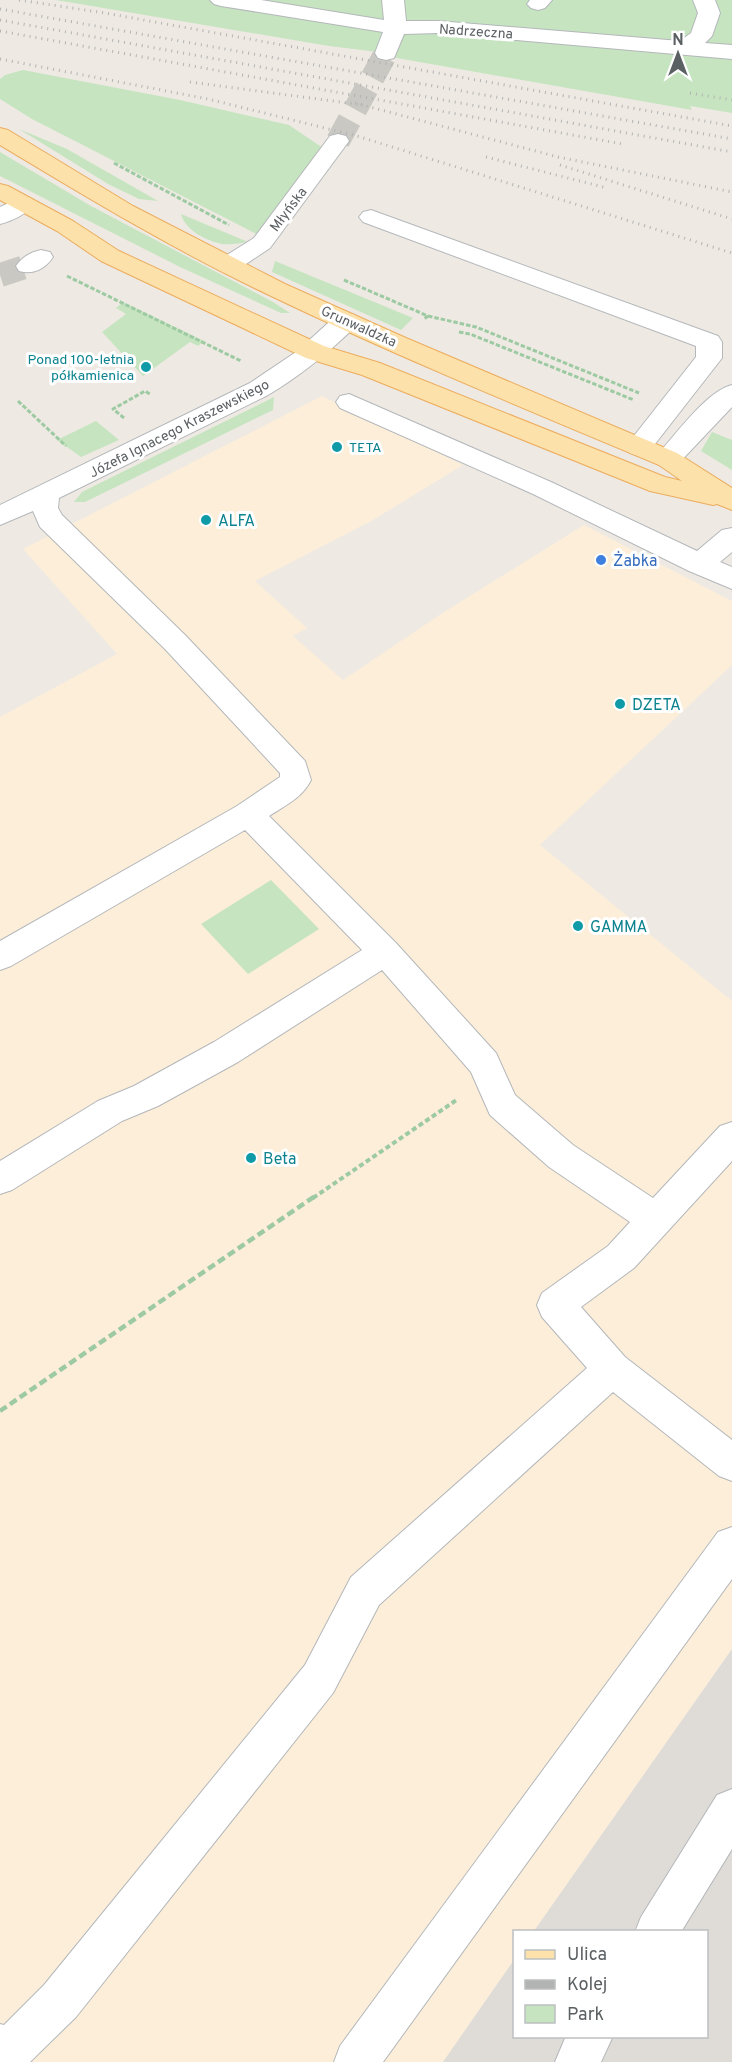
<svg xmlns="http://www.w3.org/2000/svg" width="732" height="2062" viewBox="0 0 732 2062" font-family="Overpass,sans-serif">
<rect width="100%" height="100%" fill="#eeeae3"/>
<path fill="#fceed9" d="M322 396 463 465 373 520 255 581 307 628 293 636 343 680 441 614 584 525 732 601V665L540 845 732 1001V1649L534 1931 514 1932V1960L443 2062H0V717L117 654 23 549Z"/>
<path fill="#dfdcd8" d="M732 1649V2062H443L514 1960V2036H706V1932L534 1931Z"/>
<path fill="#c6e4c0" d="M56 0H732V113L690 106 692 110 391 57 386 53 329 46Z
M23 70 180 100 289 125 326 150 272 242 32 119 0 99V79L5 75Z
M19 129 67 149 158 201 139 199 108 184Z
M0 152 91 206 273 302 290 313H281L180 267 10 181 0 176Z
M181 214 248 242C239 243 226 246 218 243 203 239 185 229 181 214Z
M275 261 413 318 401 330 272 272Z
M123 302 204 341 198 346 190 342 143 376 102 332 126 314 116 308Z
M274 397 273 410 85 502H74L82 492 96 485Z
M96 421 119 440 81 457 57 440Z
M712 432 732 440V470L701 451Z
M271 880 319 929 248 974 201 924Z"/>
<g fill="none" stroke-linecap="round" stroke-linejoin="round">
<path stroke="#c9c8c3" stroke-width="24" stroke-dasharray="24 12" stroke-linecap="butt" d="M338 141 386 53
M0 275 28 266"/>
<defs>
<path id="minor" d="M210 0H261L384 20 382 0H404L406 21H438L680 41 691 33 698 13 693 0H715L720 13 712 36 705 43 732 45V59L438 33 404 34 394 58 386 60 378 58 375 53 383 32 221 6 214 4Z
M530 0H552L545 8 538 10 531 8 527 4Z
M338 134 346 136 349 141 270 248 237 270 228 272 219 270 216 265 219 260 254 238 330 136Z
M22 197 30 199 34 204C27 214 12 221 0 224V207Z
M371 210 718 336 722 342V358L648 453 639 456 630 453 626 447 630 441 696 357V346L363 222 359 217 363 212Z
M41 250 50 252 53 257C45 269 33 275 19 271L16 266C22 257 31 252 41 250Z
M346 313 355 315 358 321 355 327C328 353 300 376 268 395L59 498 58 508 62 515 185 635 305 761 311 780C302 798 286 805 269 816L396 943 496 1053 515 1095 573 1145 653 1198 720 1126 732 1122V1161L634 1268 581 1307 625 1357 732 1440V1481L719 1476 613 1392 379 1605 333 1693 76 2017 30 2062H0V2024L4 2025 44 1985 305 1665 351 1577 587 1368 542 1317 537 1305 542 1293 608 1246 630 1222 549 1167 490 1115 471 1072 382 970 238 1062 158 1106 122 1121 12 1190 0 1194V1161L98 1101 134 1086 214 1042 362 950 245 830 11 966 0 970V941L237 806 280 777V773L165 649 40 527 33 511 0 525V505L250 383 296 352 337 315Z
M732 385V407L677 465 668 468 659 465 655 459 659 453C677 433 707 391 732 385Z
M349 394 551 482 697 551 722 530 732 528V552L720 562 732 567V589L689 571 533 494 340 408 336 402 340 396Z
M732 1527V1579L383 2062H334L340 2046 718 1532Z
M732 1789V1849L681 1932H635L641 1917 717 1795Z
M566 2036H613L601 2062H555Z"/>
<path id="major" d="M0 128 8 130 133 206 285 284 406 338 677 453 732 488V510L717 504 713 505 650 491 362 375 306 358 101 261 57 231 0 200V184L8 186 73 221 119 251 324 346 380 363 665 477 682 481 659 465C528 410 396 356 269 295 176 251 88 198 0 145Z"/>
</defs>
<use href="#minor" stroke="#b4b7ba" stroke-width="2"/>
<use href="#major" stroke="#ecac5e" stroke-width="2"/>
<path stroke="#9dcaa2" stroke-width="3" stroke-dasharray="4.5 2" stroke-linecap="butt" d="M114 163 229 225
M67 276 241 361
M344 280 428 316 424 319
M428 316 476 327 639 393
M459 332 470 334 634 400
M18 401 66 446
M124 418 113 409 145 391 151 395"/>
<path stroke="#9dcaa2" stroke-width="4" stroke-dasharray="5 3" stroke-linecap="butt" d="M313 1198 458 1099"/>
<path stroke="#9dcaa2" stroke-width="4.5" stroke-dasharray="8 4" stroke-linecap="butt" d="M0 1411 315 1196"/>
<use href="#minor" fill="#fff" fill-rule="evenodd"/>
<use href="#major" fill="#fce1aa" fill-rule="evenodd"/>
<path stroke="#b2b3b3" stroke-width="3" stroke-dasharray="1 5" stroke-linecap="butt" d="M19 0 105 13 732 126
M0 9 732 139
M0 20 732 152
M0 31 622 144
M0 59 208 99 357 136 732 253
M190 82 363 105
M690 93 732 100
M355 103 558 157 732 192
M486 157 607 188
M560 165 732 219"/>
</g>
<g fill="#0f9aa8" stroke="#fff" stroke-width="2">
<circle cx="146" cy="367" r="6"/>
<circle cx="337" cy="447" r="6"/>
<circle cx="206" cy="520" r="6"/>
<circle cx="620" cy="704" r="6"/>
<circle cx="578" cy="926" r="6"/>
<circle cx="251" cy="1158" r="6"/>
</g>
<circle fill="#3f7fe0" stroke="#fff" stroke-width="2" cx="601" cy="560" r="6"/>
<g text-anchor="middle" stroke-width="6" stroke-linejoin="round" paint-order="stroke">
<g font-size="14" fill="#5b6063" stroke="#fff">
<text transform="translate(476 31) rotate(4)" y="5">Nadrzeczna</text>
<text transform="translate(288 209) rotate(-53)" y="5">Młyńska</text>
<text transform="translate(359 326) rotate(24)" y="5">Grunwaldzka</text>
<text transform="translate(179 428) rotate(-27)" y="5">Józefa Ignacego Kraszewskiego</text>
</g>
<g font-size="14" fill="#0d838f" stroke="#fff" text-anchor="end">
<text x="134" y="364">Ponad 100-letnia<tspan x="134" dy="16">półkamienica</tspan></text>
<text x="349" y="452" text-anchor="start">TETA</text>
</g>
<g font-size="16" fill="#0d838f" stroke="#fff" text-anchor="start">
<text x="218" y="526">ALFA</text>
<text x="632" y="710">DZETA</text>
<text x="590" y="932">GAMMA</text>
<text x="263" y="1164">Beta</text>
</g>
<g font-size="16" fill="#366cbe" stroke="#fff" text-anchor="start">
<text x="613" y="566">Żabka</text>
</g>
</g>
<rect x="513" y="1930" width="195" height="108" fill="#ffffff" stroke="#bdbfc1" stroke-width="1.5"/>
<rect x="525" y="1950" width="30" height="9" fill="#fce1aa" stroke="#bdbfc1" stroke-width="1.5"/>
<text x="567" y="1960" font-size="18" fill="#5b6063">Ulica</text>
<rect x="525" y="1980" width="30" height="9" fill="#b2b3b3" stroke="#bdbfc1" stroke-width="1.5"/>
<text x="567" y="1990" font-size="18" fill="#5b6063">Kolej</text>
<rect x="525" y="2005" width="30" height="18" fill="#c6e4c0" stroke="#bdbfc1" stroke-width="1.5"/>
<text x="567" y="2020" font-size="18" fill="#5b6063">Park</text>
<g transform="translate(678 54)" stroke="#ffffff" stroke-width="4.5" paint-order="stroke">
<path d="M0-4.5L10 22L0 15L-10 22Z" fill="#5b6063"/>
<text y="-9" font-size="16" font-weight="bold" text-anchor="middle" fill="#5b6063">N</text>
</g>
</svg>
